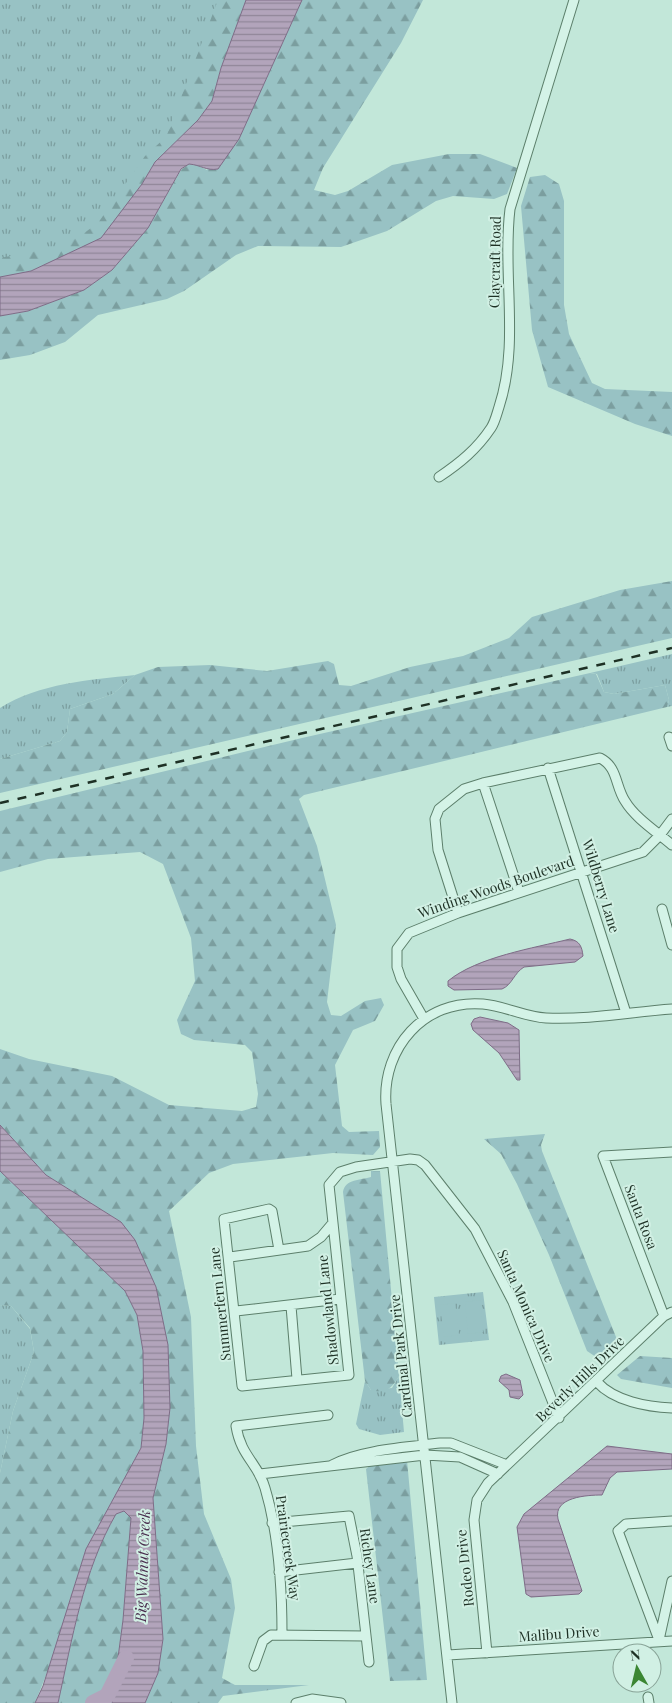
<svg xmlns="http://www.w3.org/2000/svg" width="672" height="1703" viewBox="0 0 672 1703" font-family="'Playfair Display',serif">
<defs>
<pattern id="grass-tufts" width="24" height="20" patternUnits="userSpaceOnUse" patternTransform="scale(1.25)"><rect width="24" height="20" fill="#98c2c4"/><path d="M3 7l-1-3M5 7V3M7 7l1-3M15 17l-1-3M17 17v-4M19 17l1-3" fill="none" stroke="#7b9e9f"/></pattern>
<pattern id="forest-firs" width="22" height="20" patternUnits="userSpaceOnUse" patternTransform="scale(1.25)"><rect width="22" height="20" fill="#98c2c4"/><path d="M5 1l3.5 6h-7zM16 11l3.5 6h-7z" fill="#7b9e9f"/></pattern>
<pattern id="water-rules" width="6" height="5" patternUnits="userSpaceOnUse" patternTransform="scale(1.25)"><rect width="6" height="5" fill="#b2a4bb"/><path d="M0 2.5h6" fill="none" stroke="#908698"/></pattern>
</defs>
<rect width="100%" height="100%" fill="#c2e7d9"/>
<path fill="url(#grass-tufts)" d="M0 0H260L104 240 0 283Z
M672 654V706L667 707 669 700 665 685 614 694 604 692 597 674 590 673Z
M135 675 113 694 70 709 67 732 60 741 0 759V708C40 683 89 680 135 675Z
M483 1292 489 1340 439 1345 434 1297Z
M0 1305 11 1306 30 1329 34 1352 13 1411 0 1473Z
M399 1376 404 1432 380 1435 359 1429 356 1424 365 1381 371 1390 392 1388Z"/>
<path fill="url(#forest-firs)" d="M218 0H246L221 68 212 101 198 120 155 162 142 184 101 238 31 271 0 277V258L51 248 80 236 98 223 145 156 166 137Z
M302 0H423L401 43 323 168 314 190 335 195 348 191 392 165 449 154H480L517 168 507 194 494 199 453 196 436 201 387 231 341 247 258 246 236 255 184 291 167 299 98 315 65 342 30 355 0 360V316L28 311 84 290 112 270 148 228 181 170 189 164 197 165 207 170 239 139Z
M545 175 559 184 564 201V305L569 334 592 383 605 389 672 392V436L635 424 548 387 532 330 521 206 530 177Z
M672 581V638L0 793V759L60 741 67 732 70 709 113 694 135 675 158 667 210 665 267 671 328 661 334 664 339 685 351 686 410 667 463 656 509 638 532 617 620 590Z
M590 673 596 674 604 692 614 694 665 685 669 700 667 707 304 795 299 799 317 846 336 925 327 1002 331 1015 341 1016 365 1001 381 998 384 1005 375 1021 353 1030 335 1065 342 1126 349 1132 379 1131 380 1147 373 1155 333 1153 233 1164 209 1173 169 1211 191 1317 196 1446 204 1514 231 1579 235 1608 222 1678 235 1685H309L223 1696 218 1703H145L158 1673 163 1639 153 1498 166 1444 170 1408 121 1222 46 1175 0 1125V1049L29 1059 112 1076 169 1105 242 1111 256 1107 258 1094 252 1052 245 1045 194 1040 181 1034 177 1020 195 981 191 938 163 864 140 852 48 859 0 872V811L302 738Z
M545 1134 541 1145 542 1151 616 1337 617 1347 599 1359 587 1351 549 1255 517 1184 501 1154 484 1139Z
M0 1171 125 1291 137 1315 143 1351 144 1418 141 1448 120 1490 35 1703H0V1473L13 1411 34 1352 30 1328 11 1306 0 1305Z
M371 1171H380L399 1376C392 1388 386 1394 371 1390L365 1381 343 1192C345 1179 361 1180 371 1177Z
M640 1356 672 1358V1388L621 1379 617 1375Z
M407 1460 427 1680 390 1681 366 1469 371 1465Z
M124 1511 131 1518 123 1620 112 1703H58C72 1640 83 1571 116 1514Z"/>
<path fill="#98c2c4" d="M480 1300 483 1332 468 1334 465 1302Z
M455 1303 459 1335 444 1337 440 1305Z"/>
<path fill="url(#water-rules)" stroke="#7e6c87" d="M246 0H302L239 139 218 169C206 171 201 165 189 164L181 169 148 228 112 270 84 290 28 311 0 316V277L31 271 101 238 142 184 155 162 198 120 212 101 221 68Z
M570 939C580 941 582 947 583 956L575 962 524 967C514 973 512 985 502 989L454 990 448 986V981C477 957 534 948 570 939Z
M480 1017 508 1023 519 1030 520 1080H517L499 1053 473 1030 471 1024 474 1019Z
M0 1125 46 1175 121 1222 135 1240 156 1287 168 1345 170 1408 166 1444 153 1498 163 1639 158 1673 145 1703H112L123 1620 131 1518 124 1511 116 1514C83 1571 72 1640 58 1703H35L43 1686 86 1549 141 1448 144 1418 143 1351 137 1315 125 1291 0 1171Z
M506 1374 520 1380 523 1395 519 1399 510 1397 509 1390 499 1381 501 1376Z
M607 1446 672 1454V1469L617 1472 610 1478 602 1495C587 1495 553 1497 558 1519L582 1591 579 1594 531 1597 526 1594 517 1527 524 1514Z"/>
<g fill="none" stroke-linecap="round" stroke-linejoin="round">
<path stroke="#b2a4bb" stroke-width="16" d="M93 1703 107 1696 126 1658"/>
<defs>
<path id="minor" d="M439 477C460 463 477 449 491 428 495 422 497 413 499 407 520 343 502 274 510 209L574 0
M669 737 672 746
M548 768 626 1013
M483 783 519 892
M662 909 672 945
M458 913 438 850 435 819 439 809 464 789 483 783 600 758C618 767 615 786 625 801 635 818 657 832 672 845
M424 1019 401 979 397 967V949L409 933 458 913 643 852 660 835 672 819
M279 1250 272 1211 269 1209 224 1219 242 1386 349 1375 329 1185 340 1172 356 1167 410 1159 418 1160 425 1165 475 1229 513 1302 559 1418
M230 1257 308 1246 321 1237 332 1224
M291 1306 297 1379
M236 1311 340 1299
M664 1316 603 1156 672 1152
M597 1382C614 1401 647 1407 672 1408
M332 1465C359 1450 408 1447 440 1443H451L507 1465
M260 1474 425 1455 460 1457 498 1474
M272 1523 349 1516 357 1556 369 1662
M279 1572 357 1563
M282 1634C282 1586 279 1535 265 1488 258 1463 241 1457 236 1426L328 1415
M659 1640 618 1531 626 1524 672 1521
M659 1640 672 1581
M487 1653 474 1520 477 1500 488 1483 664 1316 672 1312
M448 1655 672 1641
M254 1666 263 1641 271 1635 365 1636
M648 1697 649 1703
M296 1703 312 1699 341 1703
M452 1703 386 1104C382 1048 424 999 483 1004 505 1006 525 1017 546 1018 588 1020 631 1012 672 1009"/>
</defs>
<use href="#minor" stroke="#5c7f6b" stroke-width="11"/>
<use href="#minor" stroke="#d4f3e7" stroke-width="9"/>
<path stroke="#1e3125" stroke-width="2.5" stroke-dasharray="9 9" stroke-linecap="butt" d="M0 803 672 648"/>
</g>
<g text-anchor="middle" stroke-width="4" stroke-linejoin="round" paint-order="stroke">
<g font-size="14" fill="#1e3125" stroke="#d1f0e4">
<text transform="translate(495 262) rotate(-89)" y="5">Claycraft Road</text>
<text transform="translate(601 886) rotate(73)" y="5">Wildberry Lane</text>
<text transform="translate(496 887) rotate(-19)" y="5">Winding Woods Boulevard</text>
<text transform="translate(641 1217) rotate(69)" y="5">Santa Rosa</text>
<text transform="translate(220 1304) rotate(-96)" y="5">Summerfern Lane</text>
<text transform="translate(526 1306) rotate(66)" y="5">Santa Monica Drive</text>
<text transform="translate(328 1310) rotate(-96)" y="5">Shadowland Lane</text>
<text transform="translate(401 1356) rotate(-96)" y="5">Cardinal Park Drive</text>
<text transform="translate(580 1379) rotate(-44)" y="5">Beverly Hills Drive</text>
<text transform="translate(288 1548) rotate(82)" y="5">Prairiecreek Way</text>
<text transform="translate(370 1566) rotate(82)" y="5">Richey Lane</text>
<text transform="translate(465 1568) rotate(-96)" y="5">Rodeo Drive</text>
<text transform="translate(559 1634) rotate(-4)" y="5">Malibu Drive</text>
</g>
<g font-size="15" font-style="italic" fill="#4a2f4f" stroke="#d1f0e4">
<text transform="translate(143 1566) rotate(-88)" y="5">Big Walnut Creek</text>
</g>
</g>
<g transform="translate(637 1668) rotate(352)"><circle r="24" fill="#d1f0e4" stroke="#89a498"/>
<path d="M0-4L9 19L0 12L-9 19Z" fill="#3b8633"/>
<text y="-8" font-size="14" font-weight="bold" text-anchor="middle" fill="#1e3125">N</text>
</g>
</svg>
